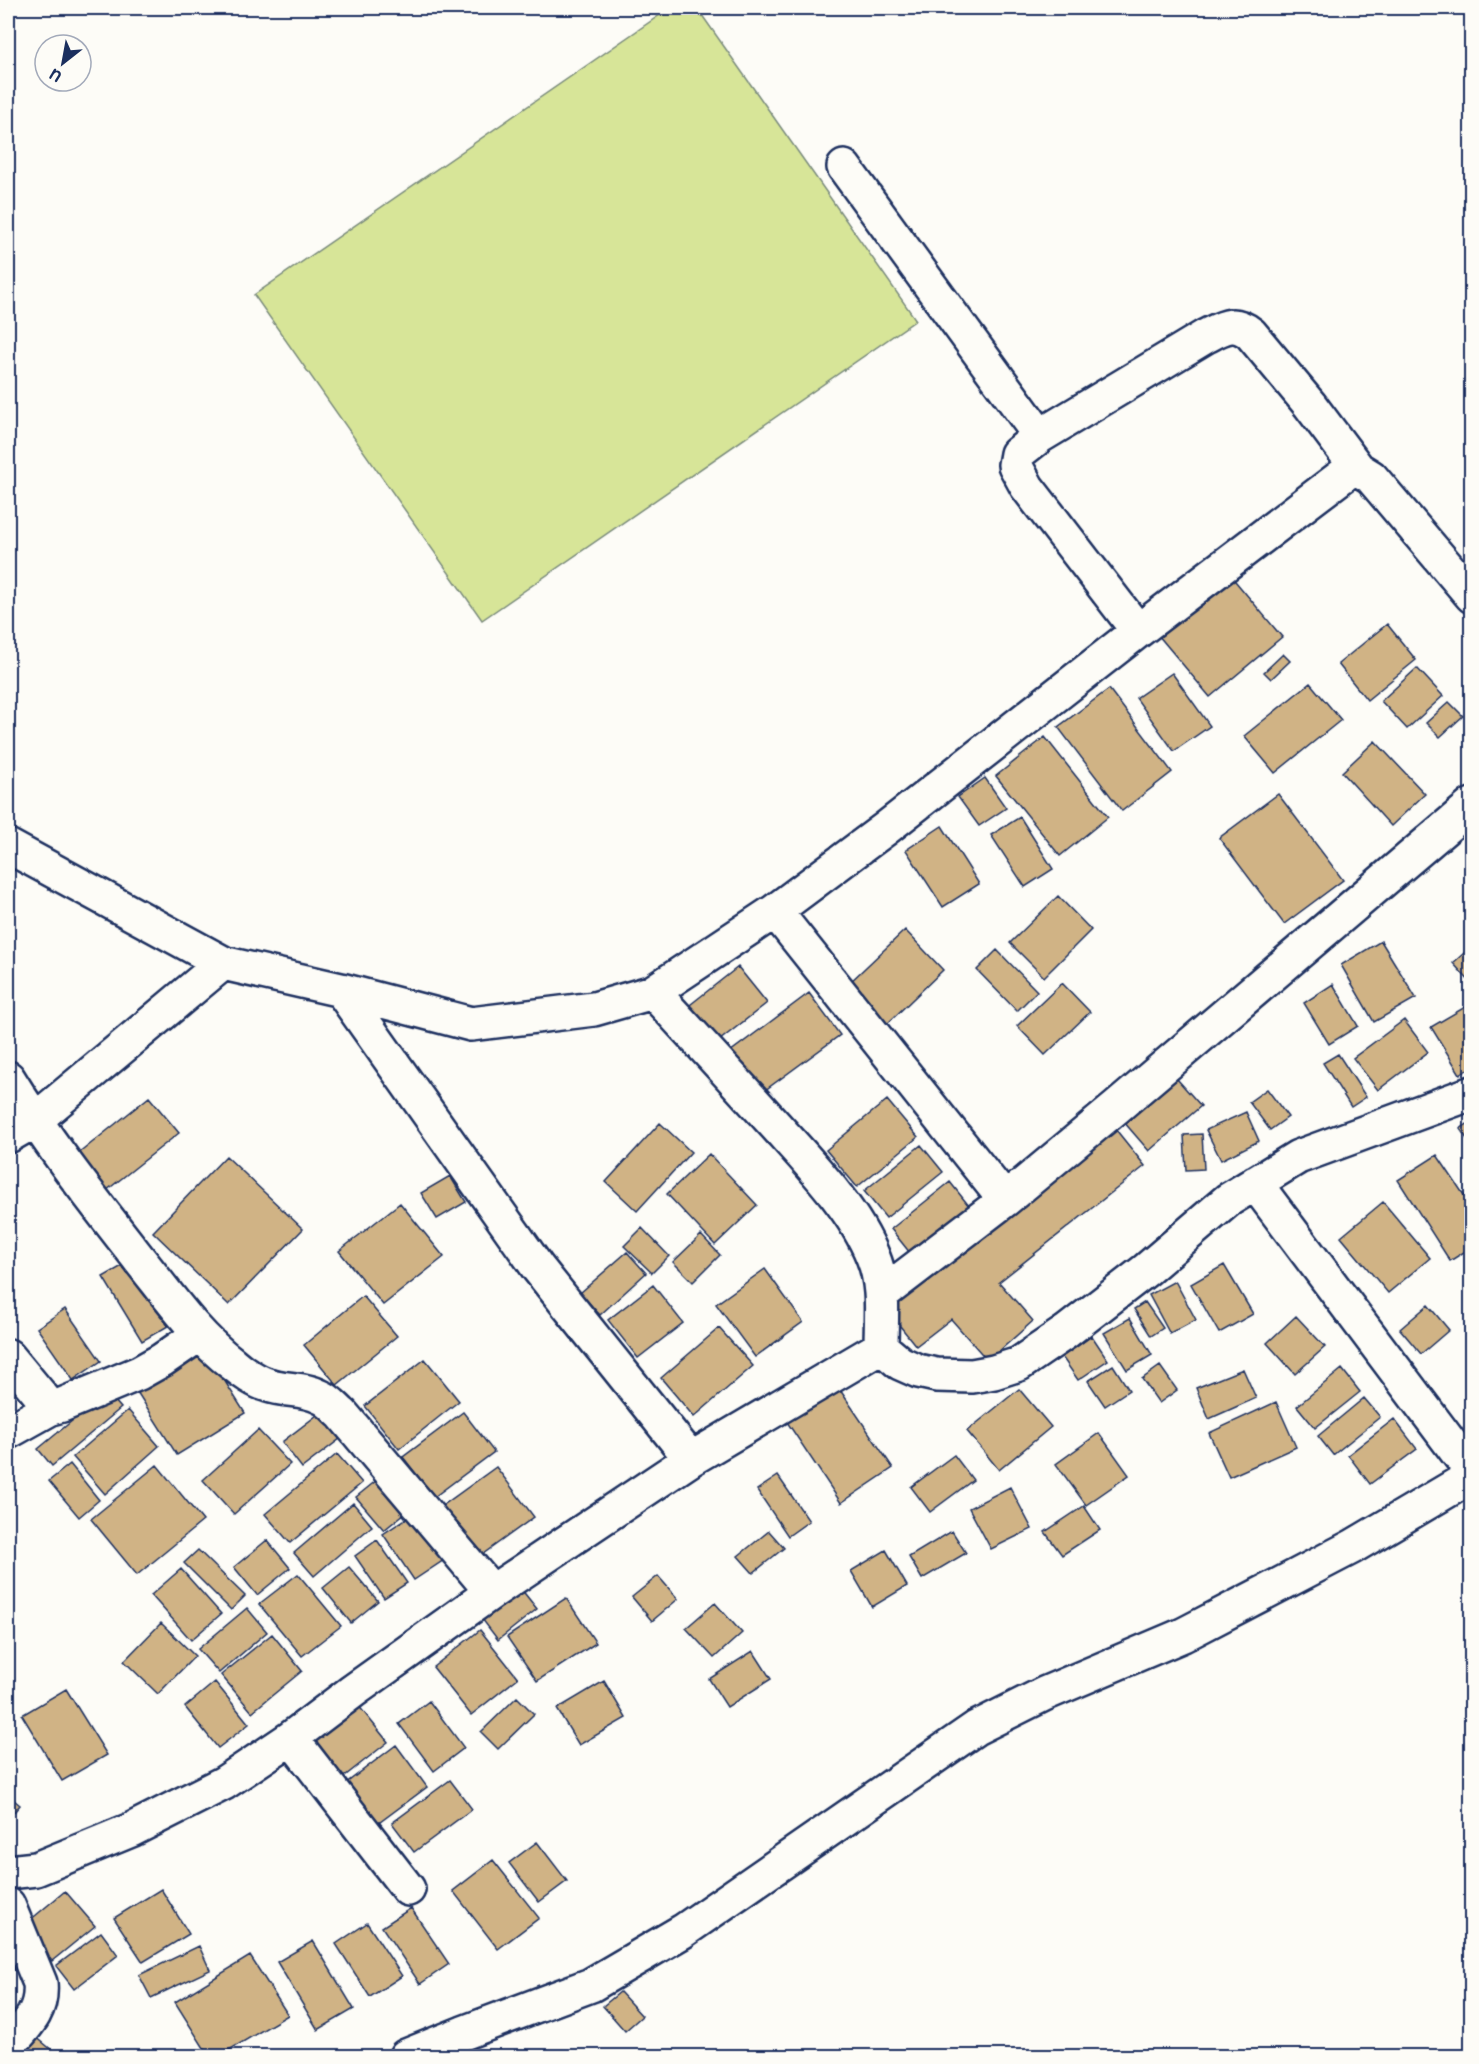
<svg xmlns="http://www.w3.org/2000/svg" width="1479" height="2064" viewBox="0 0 1479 2064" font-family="Mali,sans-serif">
<rect width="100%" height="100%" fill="#fdfcf7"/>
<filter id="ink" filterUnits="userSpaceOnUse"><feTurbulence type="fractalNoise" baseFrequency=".0167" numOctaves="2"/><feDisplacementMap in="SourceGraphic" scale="12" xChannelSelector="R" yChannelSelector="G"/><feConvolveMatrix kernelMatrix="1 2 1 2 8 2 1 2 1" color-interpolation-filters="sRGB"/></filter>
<g filter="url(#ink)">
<path fill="#d7e598" stroke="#798a7b" stroke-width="1.5" d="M670 8H697L916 320 482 620 254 295Z"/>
<path fill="#d0b385" stroke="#1b2f5e" stroke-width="1.5" d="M1225 569 1282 637 1210 697 1153 629Z
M1387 624 1416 660 1367 700 1338 664Z
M1283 654 1290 661 1271 679 1264 672Z
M1417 668 1443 696 1407 729 1381 701Z
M1172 673 1210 726 1174 751 1136 698Z
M1310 683 1341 720 1275 773 1244 736Z
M1109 689 1172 772 1122 811 1058 727Z
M1449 702 1463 716 1440 737 1426 723Z
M1045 737 1108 817 1060 856 996 776Z
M1375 741 1425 794 1391 826 1342 772Z
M985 778 1006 808 979 826 958 797Z
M1278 794 1343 880 1284 924 1219 838Z
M1020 817 1053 869 1025 887 991 835Z
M942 826 979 884 943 907 906 850Z
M1058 896 1091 930 1044 977 1010 943Z
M905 930 943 970 886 1025 847 985Z
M1381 941 1416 998 1374 1022 1341 965Z
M1472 946V984L1453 963Z
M997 950 1037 991 1017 1011 977 970Z
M738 967 767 1003 715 1044 686 1008Z
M1062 983 1090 1012 1045 1055 1017 1026Z
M1333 984 1358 1026 1329 1044 1304 1003Z
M809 993 840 1035 757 1096 726 1055Z
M1472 1003V1067L1460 1074 1431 1027Z
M1404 1020 1428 1052 1378 1090 1353 1058Z
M1338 1054 1366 1097 1351 1107 1323 1063Z
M1169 1070 1201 1106 1149 1151 1117 1114Z
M1267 1089 1288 1117 1270 1130 1249 1102Z
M149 1097 179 1133 97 1198 68 1162Z
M887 1100 918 1137 857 1187 826 1150Z
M1246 1112 1259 1141 1221 1160 1206 1130Z
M1472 1121V1146L1460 1129Z
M660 1123 691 1152 637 1211 606 1182Z
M1113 1126 1145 1166 999 1282 1033 1321 988 1361 951 1319 916 1346 884 1306Z
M1202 1134 1204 1169 1186 1170 1184 1135Z
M921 1145 943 1172 886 1218 864 1191Z
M709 1154 757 1205 715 1245 667 1194Z
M1437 1155 1472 1207V1247L1450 1261 1398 1180Z
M226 1156 303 1229 229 1305 153 1232Z
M450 1176 466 1202 437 1219 421 1193Z
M950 1182 973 1211 914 1258 891 1229Z
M1383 1202 1430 1258 1388 1293 1341 1237Z
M400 1203 444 1257 383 1305 339 1251Z
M642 1228 669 1256 652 1273 624 1246Z
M701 1235 720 1255 693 1282 673 1262Z
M627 1252 646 1273 600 1315 580 1293Z
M129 1262 168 1326 142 1341 103 1277Z
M1224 1265 1253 1314 1219 1333 1191 1284Z
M765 1269 803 1322 755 1357 716 1304Z
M1175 1281 1196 1320 1170 1334 1149 1295Z
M653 1285 683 1323 638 1358 608 1320Z
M363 1296 397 1336 337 1385 304 1345Z
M1145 1302 1163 1328 1151 1336 1134 1309Z
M1428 1305 1449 1330 1421 1354 1400 1329Z
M65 1309 101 1361 73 1380 37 1328Z
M1296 1316 1325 1347 1295 1374 1267 1343Z
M1130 1318 1152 1355 1127 1370 1104 1333Z
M719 1328 753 1366 694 1417 661 1378Z
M1092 1336 1108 1360 1078 1380 1062 1357Z
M202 1345 245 1413 177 1455 134 1387Z
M425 1359 459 1401 399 1449 365 1406Z
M1113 1365 1129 1390 1105 1406 1088 1381Z
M1160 1366 1177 1390 1159 1403 1142 1379Z
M1243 1369 1256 1398 1209 1419 1196 1388Z
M1342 1369 1360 1392 1315 1428 1297 1406Z
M836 1384 893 1468 841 1503 785 1419Z
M1019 1389 1051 1427 999 1470 967 1431Z
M107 1392 121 1408 52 1466 38 1449Z
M1364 1398 1380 1417 1333 1455 1318 1436Z
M1276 1402 1296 1447 1229 1477 1209 1433Z
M325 1409 345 1435 302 1468 282 1442Z
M128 1410 159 1446 105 1494 73 1457Z
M463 1412 494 1452 434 1497 403 1457Z
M1394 1419 1417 1449 1370 1484 1348 1455Z
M258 1430 290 1464 234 1514 203 1480Z
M1099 1433 1129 1475 1086 1505 1056 1464Z
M337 1454 362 1483 290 1543 265 1514Z
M954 1455 973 1480 930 1512 911 1487Z
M70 1464 99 1500 79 1517 49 1481Z
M157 1465 203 1521 137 1575 91 1519Z
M496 1467 534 1517 476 1559 438 1509Z
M382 1476 410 1509 384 1530 356 1497Z
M778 1476 809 1521 788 1536 757 1490Z
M1010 1487 1032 1529 991 1549 969 1508Z
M353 1503 372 1526 314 1576 294 1553Z
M1084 1506 1100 1530 1062 1555 1045 1532Z
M413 1514 444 1560 414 1580 383 1534Z
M769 1531 784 1548 753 1573 738 1556Z
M952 1531 966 1553 922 1579 909 1557Z
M267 1540 290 1568 257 1595 234 1567Z
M377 1540 407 1583 384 1598 355 1556Z
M198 1550 245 1596 231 1610 184 1563Z
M886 1550 907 1586 872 1607 851 1571Z
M349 1567 378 1601 351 1623 323 1588Z
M181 1569 221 1614 191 1640 151 1595Z
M298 1574 341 1626 302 1656 259 1604Z
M658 1576 678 1599 652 1621 632 1597Z
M521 1589 537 1609 498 1640 482 1619Z
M566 1598 596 1643 537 1681 507 1637Z
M715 1603 742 1633 714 1658 686 1628Z
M247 1608 267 1632 219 1673 198 1649Z
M161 1623 195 1656 158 1694 124 1661Z
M480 1630 518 1678 471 1715 433 1667Z
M272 1634 302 1671 252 1712 221 1675Z
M753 1651 771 1679 727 1707 709 1679Z
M604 1681 626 1718 579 1745 557 1709Z
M215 1682 249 1724 218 1748 185 1707Z
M66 1689 107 1755 62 1781 22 1715Z
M517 1697 534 1714 498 1749 481 1732Z
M429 1701 464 1748 434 1771 399 1724Z
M358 1705 388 1742 341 1779 312 1742Z
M396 1745 427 1787 368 1831 337 1790Z
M450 1780 472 1809 414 1852 392 1823Z
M8 1795 20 1805 8 1819Z
M537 1842 567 1881 539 1902 509 1863Z
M493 1860 539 1918 498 1949 453 1891Z
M161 1889 189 1934 143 1962 114 1918Z
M65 1891 95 1926 52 1961 23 1926Z
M411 1908 449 1964 420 1984 382 1927Z
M367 1923 402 1976 370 1997 336 1944Z
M101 1932 118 1955 74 1989 56 1966Z
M313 1941 354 2009 318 2030 277 1962Z
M199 1946 210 1970 151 1998 139 1975Z
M250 1956 288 2015 219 2056H209L175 2002Z
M620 1992 642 2016 625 2031 603 2006Z
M29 2031 59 2056H8Z"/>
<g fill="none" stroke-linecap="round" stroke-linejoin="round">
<defs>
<path id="minor" d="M844 167 1040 436 1017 454 1015 465 1027 487 1138 631
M1040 436 1206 336C1224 327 1234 320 1251 334L1310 405 1358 469 1371 477 1472 596
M8 846 223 963 341 990 471 1024 594 1009 653 992C694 1036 735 1081 776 1126 810 1164 854 1209 873 1257 885 1286 881 1317 881 1347
M775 911 1005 1200
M341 990 538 1268 691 1459
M653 992 775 911 885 829 1138 631 1346 473 1353 469H1358
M8 1078C47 1142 93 1200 139 1259 168 1295 196 1336 233 1364 242 1372 257 1382 268 1385 285 1391 305 1388 321 1397 329 1400 336 1409 342 1414L492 1592
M8 1136 34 1121 223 963
M1255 1183 1472 1472
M882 1294 1005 1200 1117 1107 1472 805
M8 1356 51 1408
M8 1432 51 1408 62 1405 139 1373 162 1360 200 1334
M291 1738 408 1889
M8 1872 36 1869 131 1830 224 1783 291 1738 353 1691 492 1592 691 1459 881 1347 900 1363 918 1371 936 1375 972 1376 994 1372 1019 1364 1066 1332 1146 1270 1228 1200 1298 1157 1472 1093
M8 1905 40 1983C43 2012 26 2026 8 2046
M406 2056 463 2033 591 1985 683 1931 976 1728 1044 1694 1183 1635 1352 1547 1472 1476"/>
</defs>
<use href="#minor" stroke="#1b2f5e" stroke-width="38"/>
<use href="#minor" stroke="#fdfcf7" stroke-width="33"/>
</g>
</g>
<rect width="1479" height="2064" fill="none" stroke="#fdfcf7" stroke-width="30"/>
<rect x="15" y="15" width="1449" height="2034" fill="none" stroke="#1b2f5e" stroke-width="2" filter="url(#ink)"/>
<g transform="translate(63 63) rotate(211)"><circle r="28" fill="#fdfcf7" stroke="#a3aaba" stroke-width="1.5"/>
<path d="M0-4.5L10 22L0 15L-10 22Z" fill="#1b2f5e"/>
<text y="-9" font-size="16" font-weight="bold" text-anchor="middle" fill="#1b2f5e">U</text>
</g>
</svg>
